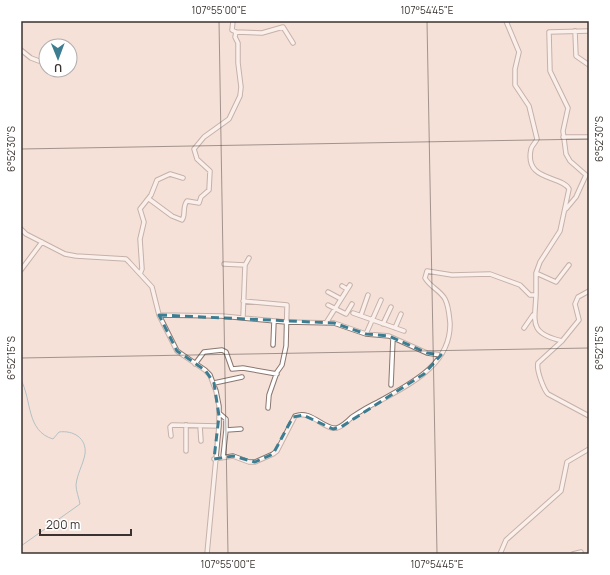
<svg xmlns="http://www.w3.org/2000/svg" width="610" height="575" viewBox="0 0 610 575" font-family="Manrope,sans-serif">
<rect width="100%" height="100%" fill="#f6e1d8"/>
<g fill="none" stroke-linecap="round" stroke-linejoin="round">
<path stroke="#5f98aa" stroke-width="1" d="M21 380C32 400 26 431 53 439L59 432C73 430 87 438 85 454 83 465 77 474 76 485 76 491 79 498 80 504L21 546"/>
<defs>
<path id="street" d="M233 21 232 30 236 32
M575 31 576 56 589 65
M21 50 31 58 39 61
M563 137H589
M149 199 172 216 182 220C186 215 182 207 187 201L199 203 201 197 209 190 210 171 197 159 194 149 204 137 229 119 240 96 241 87 238 63V43L235 37 236 32 262 33 283 27 293 43
M566 209 576 197 586 175 570 161 566 154 563 131 568 108 550 71 549 32 589 31
M21 229 26 234 65 254 76 256 126 259 129 262 152 287 159 315 177 351 205 370 210 375 216 391 219 406V426L207 554
M224 264 245 265
M21 270 42 242
M536 273 556 282 569 265
M140 274 142 269 140 239 144 222 140 209 151 195 157 180 170 174 183 178
M342 286 347 289
M328 292 341 299
M536 295C535 322 528 333 562 341L538 363C536 370 544 390 548 394L589 416
M243 301 287 305 286 346 282 365 277 372 269 395 268 408
M328 305 346 314 352 304
M353 313 404 331
M159 315 222 316 286 322 334 323 366 334 389 336 427 353 441 355
M361 315 368 295
M243 317 245 265 249 258
M326 323 350 285
M383 324 391 307
M395 328 401 314
M524 328 533 315
M366 334 381 300
M562 341 579 320 575 304 578 297 589 291
M273 345 274 321
M195 364 204 352 222 350 226 352 232 369 243 368 277 374
M214 383 242 377
M391 385 393 338
M219 413 226 419V430
M200 426 201 441
M171 436 170 427 172 425 219 426
M186 451V425
M223 457 226 430 241 429
M214 459 233 456 249 462H255L273 454 277 451 295 416C311 409 325 431 337 428 343 426 348 421 352 417 361 411 369 406 378 402 410 384 451 365 450 323 449 315 449 307 445 299 440 290 430 287 425 278L427 271 452 275 490 274 520 285 530 295H536V273L540 262 560 231 569 189C562 175 524 182 531 149 532 145 536 142 537 139L529 106 515 85V69L519 52 506 21
M500 554 506 540 561 491 567 462 589 449
M573 554 581 552"/>
</defs>
<use href="#street" stroke="#89766f" stroke-width="5.5"/>
<use href="#street" stroke="#fff" stroke-width="3.5"/>
</g>
<path d="M0 0H610V575H0ZM159 315 334 323 366 334 389 336 427 353 441 355 424 374 341 427 333 429 303 415 293 417 273 454 255 462 233 456 214 459 219 416 214 383 205 370 177 351Z" fill="#f6e1d8" fill-opacity=".55" fill-rule="evenodd"/>
<path fill="none" stroke="#3d7d91" stroke-width="3" stroke-dasharray="8 5" stroke-linejoin="round" d="M159 315 334 323 366 334 389 336 427 353 441 355 424 374 341 427 333 429 303 415 293 417 273 454 255 462 233 456 214 459 219 416 214 383 205 370 177 351Z"/>
<path fill="none" stroke="#3a322f" stroke-width="1" stroke-opacity="0.45" d="M219 21 228 554M427 21 437 554M21 149 589 139M21 358 589 348"/>
<rect width="610" height="575" fill="none" stroke="#ffffff" stroke-width="44"/>
<g transform="translate(58 58) rotate(179)"><circle r="19" fill="#ffffff" stroke="#b0adac"/>
<path d="M0-3L7 15L0 10L-7 15Z" fill="#3d7d91"/>
<text y="-6" font-size="11" font-weight="bold" text-anchor="middle" fill="#3a322f">U</text>
</g>
<path d="M40 529v6h91v-6" fill="none" stroke="#3a322f" stroke-width="2"/>
<text x="46" y="529" font-size="12" fill="#3a322f" stroke="#ffffff" stroke-width="3" paint-order="stroke">200 m</text>
<rect x="22" y="22" width="566" height="531" fill="none" stroke="#3a322f" stroke-width="1.5"/>
<g font-size="10" text-anchor="middle" fill="#3a322f">
<text x="219" y="14">107°55'00"E</text>
<text x="427" y="14">107°54'45"E</text>
<text transform="translate(599 139) rotate(-90)" y="4">6°52'30"S</text>
<text transform="translate(11 149) rotate(-90)" y="4">6°52'30"S</text>
<text transform="translate(599 348) rotate(-90)" y="4">6°52'15"S</text>
<text transform="translate(11 358) rotate(-90)" y="4">6°52'15"S</text>
<text x="228" y="568">107°55'00"E</text>
<text x="437" y="568">107°54'45"E</text>
</g>
</svg>
